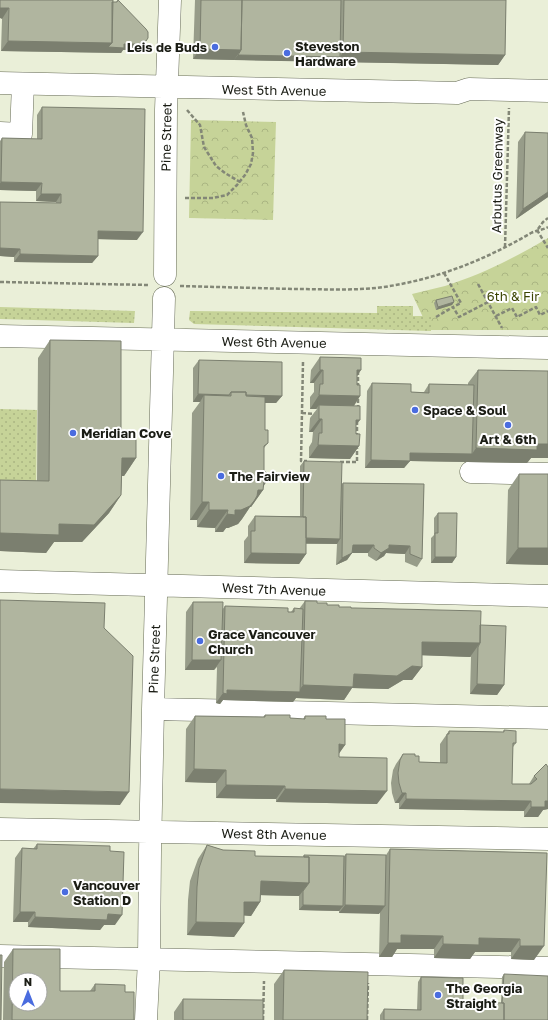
<svg xmlns="http://www.w3.org/2000/svg" width="548" height="1020" viewBox="0 0 548 1020" font-family="'Golos Text',sans-serif">
<defs>
<pattern id="park-crowns" width="20" height="18" patternUnits="userSpaceOnUse"><rect width="20" height="18" fill="#c6d398"/><path d="M2 6a3 3 0 1 1 6 0M12 15a3 3 0 1 1 6 0" fill="none" stroke="#aab582"/></pattern>
<pattern id="garden-dots" width="8" height="8" patternUnits="userSpaceOnUse"><rect width="8" height="8" fill="#c6d398"/><path d="M2 2h.1M6 6h.1" fill="none" stroke="#aab582" stroke-width="1.8" stroke-linecap="round"/></pattern>
</defs>
<rect width="100%" height="100%" fill="#eaefd8"/>
<path fill="url(#park-crowns)" d="M191 120 276 122 273 220 189 218Z
M548 238V330H429L412 294C423 291 434 289 445 286 481 275 516 257 548 238Z"/>
<path fill="url(#garden-dots)" d="M377 306H413V316H431V331L194 324 189 320 190 311 377 313Z
M0 307 135 311 134 323 0 319Z
M0 409 37 410 36 498H0Z"/>
<g fill="none" stroke-linecap="round" stroke-linejoin="round">
<defs>
<path id="minor" d="M0 83 416 92 457 93 469 89 548 91
M0 133 21 134 23 84
M165 275 166 110 170 0
M0 336 548 348
M471 472 548 474
M0 581 548 596
M153 709 548 718
M0 829 548 839
M0 956 548 968
M146 1020 149 959 150 852 153 709 164 298"/>
</defs>
<use href="#minor" stroke="#676c57" stroke-width="23"/>
<path stroke="#838777" stroke-width="2.5" stroke-dasharray="4 2" stroke-linecap="butt" d="M187 110 200 125 204 147 216 166 225 173 240 182
M185 198H213L227 195 237 185 245 175 251 164 253 153 252 138 246 125 243 112
M538 229 543 222 548 218
M537 230 548 248
M505 247 509 108
M444 273 461 303 453 307
M0 282 149 285
M478 284 502 328
M180 286C218 287 255 288 293 289 323 289 354 291 384 287 437 279 485 260 531 233 537 230 543 230 548 227
M496 316 512 308 517 317 536 307 540 315 548 311
M436 317 453 307 459 317 488 302
M303 362 301 461H307
M358 387V372
M358 409V398
M302 413 315 414
M357 437V420
M340 462H357V448
M263 1020 264 981
M367 1020 368 983"/>
<use href="#minor" stroke="#fff" stroke-width="22"/>
</g>
<path fill="#979c89" d="M0 0 116 2 118 0 142 46 137 49 123 50 121 53 1 51 2 19Z
M195 0H506L505 55 498 65 193 59Z
M42 107 137 240 98 239V256L92 263 14 262V257L0 256V202L56 203V202L36 201V191L0 190V141L2 138 37 139V115Z
M525 132 548 133V197L516 219 518 142Z
M436 300 454 302 452 305 436 310 434 303Z
M50 340 121 439 136 458 124 476H122L121 495 109 513 82 542H54L46 553 0 551V480L37 481 38 358Z
M320 357 357 376V385L360 396 354 406 356 425V434L359 446 350 459 309 458V447L312 442 313 432H309L310 418 317 409H310V397L314 392V383H310L311 370Z
M199 360 282 396 276 403H265V430L268 443 264 448 263 490 251 507H250L242 519 238 524 228 528H226L223 532H215V528L197 527V520H190L192 413 200 402H193V368Z
M478 370 531 458 527 463 410 461 404 468H365L367 391 372 383 411 392H424L429 384 468 385V383Z
M304 461 341 485 343 483 424 484 422 559 417 567 405 562V554L386 553 384 556 376 561 368 556V553H352L347 560 336 565 337 544H306V554L299 564 244 563V541L248 536V526L255 516H300V466Z
M519 474H548V565L506 564 508 490Z
M438 513 456 557 452 563H431V538L434 535V518Z
M305 601 339 607 480 625 504 685 497 695 470 694 471 657 422 655V667L412 680H403L388 689 352 688 344 700 296 698 293 702 223 700 220 704 216 703 217 667 214 670H185L186 612 193 602 222 610 225 606 291 612 294 608 299 609Z
M265 715 290 718 303 719 305 716 326 719 345 745 339 753V757L377 804 276 802V799L216 798V783L185 782 186 729 195 716 263 717Z
M504 730 516 743 513 747 512 784H529L534 776 548 767V809L543 810 538 817H524V811L399 809V803H395L392 793 391 783 393 770 396 764 403 754 415 756 419 762 440 763V744L449 731 503 732Z
M37 844 110 851 115 925H104L100 930 28 927V922H13L15 858 22 848 33 849Z
M207 845 223 850 255 856 303 857 304 855 344 856 346 854 386 855 390 849 547 853 534 960 511 959V952H475L470 959 434 958V949H397L392 957H379L380 913H339V911L299 910V896L261 895 260 902 251 916 244 915V923L234 937 187 935 188 900 190 881 198 859Z
M13 949 60 991H90L95 984 125 992 134 1020H3L4 962Z
M284 970 367 1020H274V984Z
M504 974 548 1020H380V1015L384 1009 417 1010 418 982 421 977 463 1002 501 1003 502 977Z
M183 999 263 1020H174V1012Z"/>
<path fill="#7b7f6f" d="M0 8H9L2 19 0 18Z
M8 41 112 43 124 44 146 41 142 46 137 49 123 50 121 53 1 51Z
M200 49 241 50 234 60 193 59Z
M343 52 505 55 498 65 234 60 238 55 340 57Z
M1 182 42 183 36 191 0 190V183Z
M548 192V197L516 219 523 209Z
M41 194H61L56 202 36 201Z
M98 231 143 232 137 240 93 239Z
M0 248 20 249 14 257 0 256Z
M20 254 98 256 92 263 14 262Z
M454 302 452 305 436 310 438 307Z
M320 370H323L314 383H310Z
M357 370H361L352 384Z
M198 394 229 395 223 402 204 395 200 402H193Z
M231 395 282 396 276 403H226L231 396Z
M319 395 360 396 351 410 319 405 316 409H310Z
M319 419H322L313 432H309Z
M356 420H360L350 433Z
M537 444H548V458H531L527 463 410 461 404 468H365L371 460 410 453 472 454 476 448Z
M318 445 359 446 350 459 309 458Z
M122 458H136L124 476H109Z
M264 481H267L261 490H263L251 507H250L242 519 238 524 228 528H226L223 532H215L227 514 235 510Z
M121 495 109 513 82 542H54L46 553 0 551V533L59 524Z
M202 502H209L197 520H190Z
M209 510H228L215 528 197 527Z
M303 538 340 539 337 544 299 543Z
M353 545H374L368 553H352L347 560 336 565 342 558Z
M389 545 410 546 405 554 386 553 384 556 376 561 381 553Z
M518 548H548V565L506 564Z
M251 553 306 554 299 564 244 563Z
M435 557H456L452 563H431Z
M422 642 480 643 470 657 413 655Z
M192 660H221L214 670H185Z
M412 666 422 667 412 680H403L388 689 352 688 344 700 296 698 293 702 223 700 220 704 216 703 223 693 227 690 298 692 303 685 354 674Z
M477 684 504 685 497 695 470 694Z
M339 744 345 745 336 758Z
M194 769 226 770 216 783 185 782Z
M226 785 285 786 276 799 216 798Z
M0 789 129 792 120 805 0 803Z
M285 789 387 791 377 804 276 802Z
M402 793H406L399 803H395Z
M406 799 531 801 524 811 399 809Z
M545 801H548V809L543 810 538 817H524L531 807Z
M261 881 309 883 299 896 252 895Z
M244 902H260L251 916 235 915Z
M303 905 343 906 339 911 299 910Z
M345 905 385 906 379 914 339 913Z
M20 912H35L28 922H13Z
M108 914 122 915 115 925H104L100 930 28 927 35 917Z
M196 922 244 923 234 937 187 935Z
M401 935 443 936 434 949H397L392 957H379L388 943Z
M479 938 520 939 511 952H475L470 959 434 958 443 944Z
M520 946H544L534 960 511 959Z"/>
<path fill="#b0b59f" stroke="#7b7f6f" fill-rule="evenodd" d="M0 0H113L112 43 8 41 9 8H0Z
M118 0 146 29 148 32V38L146 41 141 44H124V48L108 47 112 43V2H117Z
M201 0H242L241 50 200 49Z
M242 0H341L340 57 238 55 241 50Z
M344 0H506L505 55 343 52Z
M42 107 145 109 143 232 98 231V256L20 254V249L0 248V202L61 203V194H41L42 183 1 182 2 138 42 139Z
M525 132 548 133V192L523 209Z
M452 296 454 302 438 307 436 300Z
M50 340 121 341V439H136V458H122L121 495 94 525 59 524V535L0 533V480L49 481Z
M320 357 361 358V370H357V385H360V396L319 395 320 384H323V370H320Z
M199 360 282 362V396L246 395V392H231L229 395 198 394Z
M478 370 548 371V444H537V450L476 448Z
M372 383 411 384V392L429 393V384L474 385 472 454 410 453V461L371 460Z
M231 392H246V396L265 397V430H268V443L264 446V470L267 473V481H264L263 490H258L257 496 254 501 250 506 241 510H235V515L227 514 228 510H209V502H202L204 395 231 396Z
M319 405 360 406V420H356V434H360L359 446 318 445 319 433H322V419H319Z
M304 461 342 462 340 539 306 538V517H303Z
M519 474H548V548H518Z
M343 483 424 484 422 559 410 554V546L389 545V548L381 553 374 548V545H353L352 553 342 558Z
M438 513H457L456 557H435V533H438Z
M255 516 306 517V554L251 553V531H255Z
M0 600 105 603 104 628 133 656 129 792 0 789Z
M305 601H317V603H327V605H339V607H351V608H355L481 611 480 643 422 642V667L412 666 397 676 354 674 353 687 303 685Z
M193 602H223L221 660H192Z
M225 606 288 608V612H294V608L303 609 300 692 227 690V694L223 693Z
M480 625 506 626 504 685 477 684 478 647 480 643Z
M265 715H290V718L305 719V716H326V719H345V745L339 744V757L387 758V791L285 789V786L226 785V770L194 769 195 716 265 717Z
M504 730 516 731V743H513L512 784H531L537 779 534 776 546 764 548 767V801H545V807H531V801L406 799V793H402L399 783 398 773 400 760 403 754H415V756H419V762L447 763V734H449V731L504 732Z
M37 844 110 846V851L124 852 122 915 108 914 107 920 35 917V912H20L22 848 37 849Z
M207 845 223 850 255 851V856L309 857V883L261 881 260 902H244V923L196 922 197 887 199 868Z
M390 849 547 853 544 946H520V939L479 938V945L443 944V936L401 935V943H388Z
M346 854 386 855 385 906 345 905Z
M304 855 344 856 343 906 303 905V891L309 883V857H304Z
M13 949H60V991H95V984L125 985V992H134V1020H12ZM16 980H40V1004H16Z
M0 955H2L1 1020H0Z
M284 970 368 972 367 1020H283Z
M504 974 548 976V1020H504V1003H502Z
M421 977 463 978V1002L504 1003V1020H384V1009L421 1010Z
M183 999 263 1000V1020H183Z"/>
<g fill="#4a6cdf" stroke="#fff" stroke-width="1.5">
<circle cx="215" cy="47" r="4"/>
<circle cx="287" cy="53" r="4"/>
<circle cx="415" cy="410" r="4"/>
<circle cx="508" cy="425" r="4"/>
<circle cx="73" cy="433" r="4"/>
<circle cx="221" cy="476" r="4"/>
<circle cx="200" cy="641" r="4"/>
<circle cx="65" cy="892" r="4"/>
<circle cx="438" cy="995" r="4"/>
</g>
<g text-anchor="middle" stroke-width="4" stroke-linejoin="round" paint-order="stroke">
<g font-size="13" font-weight="bold" fill="#1b1d15" stroke="#fff" text-anchor="start">
<text x="295" y="51">Steveston<tspan x="295" dy="15">Hardware</tspan></text>
<text x="207" y="52" text-anchor="end">Leis de Buds</text>
<text x="423" y="415">Space &amp; Soul</text>
<text x="81" y="438">Meridian Cove</text>
<text x="508" y="444" text-anchor="middle">Art &amp; 6th</text>
<text x="229" y="481">The Fairview</text>
<text x="208" y="639">Grace Vancouver<tspan x="208" dy="15">Church</tspan></text>
<text x="73" y="890">Vancouver<tspan x="73" dy="15">Station D</tspan></text>
<text x="446" y="993">The Georgia<tspan x="446" dy="15">Straight</tspan></text>
</g>
<g font-size="13" fill="#1b1d15" stroke="#fff">
<text transform="translate(274 90) rotate(1)" y="5">West 5th Avenue</text>
<text transform="translate(166 137) rotate(-89)" y="5">Pine Street</text>
<text transform="translate(497 176) rotate(-89)" y="5">Arbutus Greenway</text>
<text transform="translate(274 342) rotate(1)" y="5">West 6th Avenue</text>
<text transform="translate(274 589) rotate(2)" y="5">West 7th Avenue</text>
<text transform="translate(154 659) rotate(-88)" y="5">Pine Street</text>
<text transform="translate(274 834) rotate(1)" y="5">West 8th Avenue</text>
</g>
<g font-size="13" fill="#3c4503" stroke="#fff">
<text x="513" y="301">6th &amp; Fir</text>
</g>
</g>
<g transform="translate(28 992)"><circle r="19" fill="#ffffff" stroke="#a4a5a1"/>
<path d="M0-3L7 15L0 10L-7 15Z" fill="#4a6cdf"/>
<text y="-6" font-size="11" font-weight="bold" text-anchor="middle" fill="#1b1d15">N</text>
</g>
</svg>
